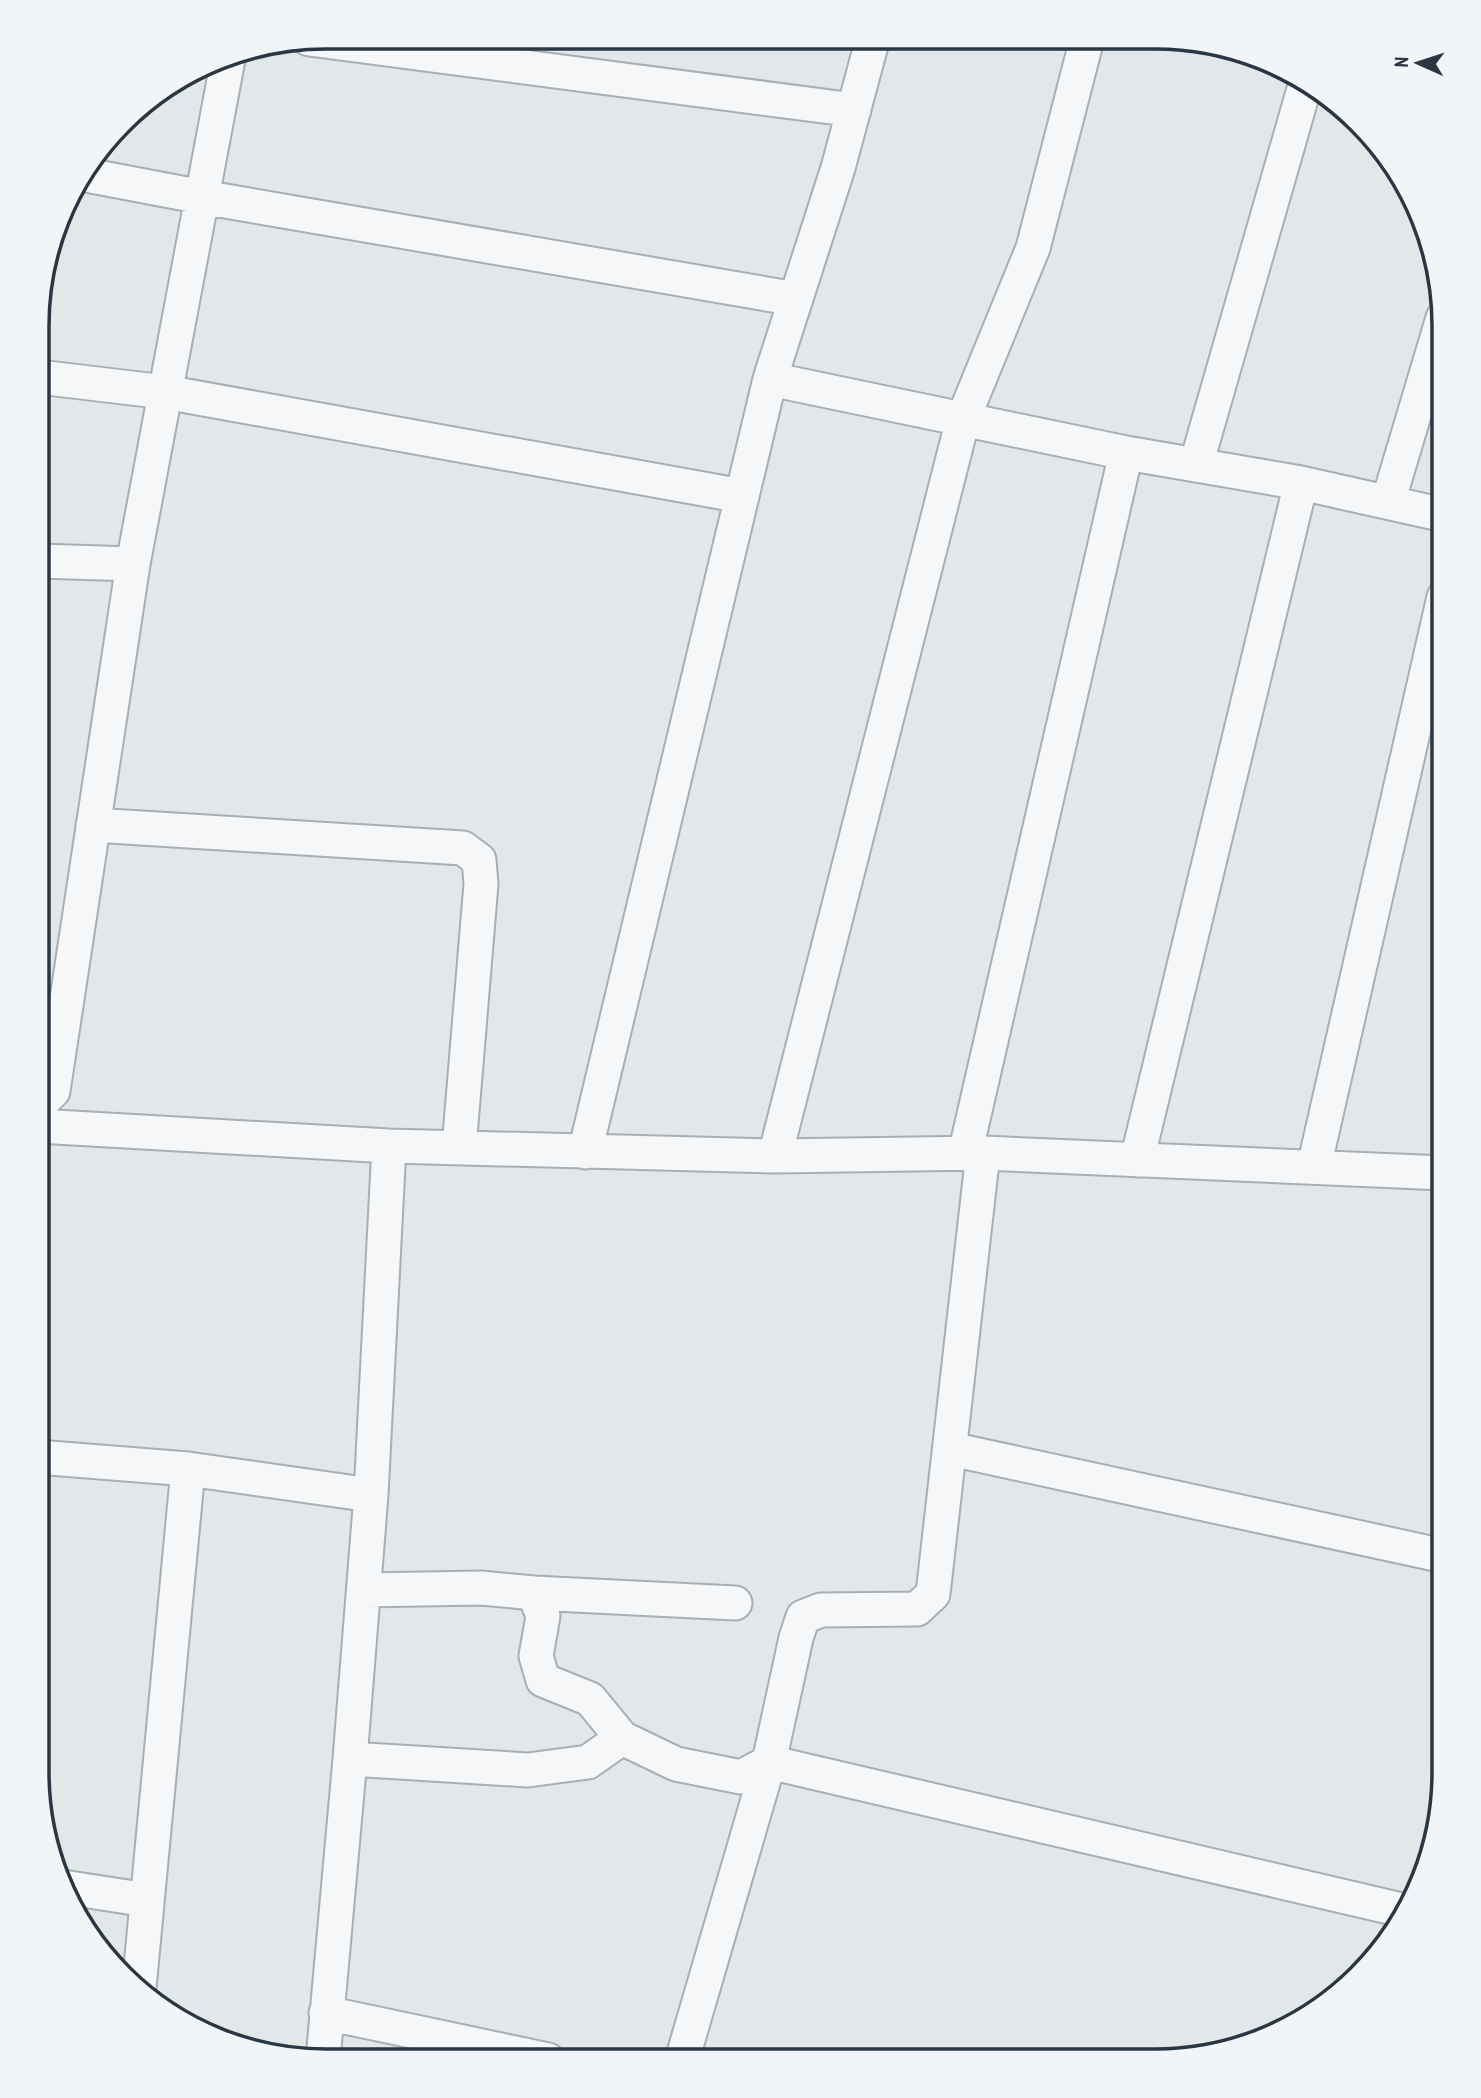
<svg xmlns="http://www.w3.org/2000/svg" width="1481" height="2098" viewBox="0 0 1481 2098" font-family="'PT Sans Narrow',sans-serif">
<rect width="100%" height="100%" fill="#e2e7ea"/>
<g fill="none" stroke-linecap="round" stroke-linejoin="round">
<defs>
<path id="minor" d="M309 39 854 110
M81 174 202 197 796 299
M39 377 165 392 742 496
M770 379 1126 453 1301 483 1444 515
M1196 465 1306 82
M1388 502 1443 318
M39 561 133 564
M93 825 463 848 479 860 481 884 459 1148
M38 1106 53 1091 133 564 229 54
M38 1126 389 1146 775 1156 983 1153 1444 1173
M585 1152 770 379 838 168 873 38
M965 1154 1126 453
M775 1156 963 419 1033 248 1087 39
M1137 1160 1301 483
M1314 1167 1444 597
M951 1449 1444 1556
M37 1457 188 1469 371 1495
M364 1590 481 1588 534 1593 543 1616 536 1656 543 1680 590 1699 622 1738 676 1764 741 1777 769 1762 1406 1911
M534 1593 735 1603
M350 1759 528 1770 588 1762 622 1738
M63 1887 147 1900
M139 1988 188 1469
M326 2013 548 2060
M323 2059 350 1759 371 1495 389 1146
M682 2060 769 1762 796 1638 803 1617 821 1610 917 1609 933 1594 983 1153"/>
</defs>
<use href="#minor" stroke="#a7afb4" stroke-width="37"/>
<use href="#minor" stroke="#f5f7f9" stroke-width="33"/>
</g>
<path d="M0 0H1481V2098H0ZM326 49H1155A277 277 0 0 1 1432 326V1772A277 277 0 0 1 1155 2049H326A277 277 0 0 1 49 1772V326A277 277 0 0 1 326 49Z" fill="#f2f5f8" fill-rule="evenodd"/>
<path fill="none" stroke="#2a3742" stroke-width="3.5" d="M326 49H1155A277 277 0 0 1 1432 326V1772A277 277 0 0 1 1155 2049H326A277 277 0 0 1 49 1772V326A277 277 0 0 1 326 49Z"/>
<g transform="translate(1418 63) rotate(273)" stroke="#f2f5f8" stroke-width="5" paint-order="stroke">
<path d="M0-5L12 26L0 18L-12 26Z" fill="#2a3742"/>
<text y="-10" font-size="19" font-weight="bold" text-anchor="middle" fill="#2a3742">N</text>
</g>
</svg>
